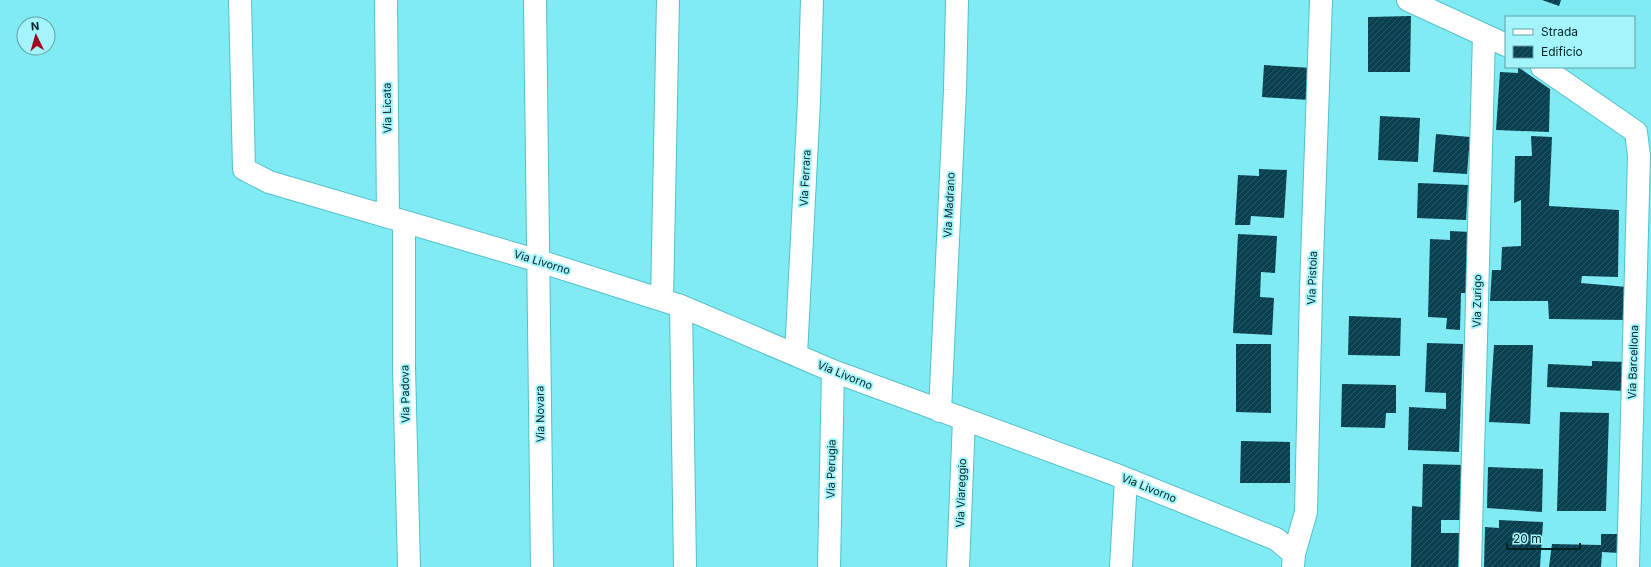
<svg xmlns="http://www.w3.org/2000/svg" width="1651" height="567" viewBox="0 0 1651 567" font-family="Inter,sans-serif">
<defs>
<pattern id="building-hatch" width="6" height="6" patternUnits="userSpaceOnUse"><rect width="6" height="6" fill="#094050"/><path d="M-1 1l2-2M0 6l6-6M5 7l2-2" fill="none" stroke="#2b5966"/></pattern>
</defs>
<rect width="100%" height="100%" fill="#81ebf4"/>
<path fill="url(#building-hatch)" d="M1542 0H1561L1559 6Z
M1411 16 1410 72H1368V17Z
M1264 65 1312 68 1309 100 1262 97Z
M1518 67 1550 89 1549 132 1496 130 1500 72 1518 73Z
M1380 116 1420 118 1418 162 1378 160Z
M1436 134 1470 137 1467 174 1433 172Z
M1531 136 1552 137 1549 206 1619 210 1618 277 1582 276 1581 283 1627 287V320L1549 319 1548 301H1490L1492 270H1501L1502 247 1521 246V200L1514 203 1515 156H1532Z
M1259 169 1287 170 1284 218 1251 216 1250 225H1235L1238 175 1259 176Z
M1418 183 1468 185 1466 220 1417 218Z
M1450 231 1471 232 1469 293H1461L1460 330 1446 329 1447 318 1428 317 1430 239 1450 240Z
M1238 234 1277 236 1275 273 1261 272 1260 297 1274 298 1272 335 1233 333Z
M1349 316 1401 318 1400 356 1348 355Z
M1427 343 1463 344 1459 452 1408 450 1409 407 1446 409V393L1425 392Z
M1236 344H1271V413L1236 412Z
M1494 345H1533L1530 424 1489 422Z
M1592 361 1626 362 1624 391 1547 387 1548 364 1592 366Z
M1342 384 1396 385V413H1386L1385 428 1341 427Z
M1560 412 1609 413 1606 511H1557Z
M1241 441 1290 442V483H1240Z
M1423 464 1464 465V520H1441V533H1461V567H1411L1412 506 1422 507Z
M1488 467 1543 469 1542 512 1487 508Z
M1499 520 1543 522 1540 567H1484L1485 527 1499 528Z
M1601 534H1619V553L1602 552 1601 567H1549L1552 544 1601 545Z"/>
<g fill="none" stroke-linecap="round" stroke-linejoin="round">
<defs>
<path id="street" d="M240 0 244 169 269 182 539 261 681 306 833 371 1114 474 1276 539 1294 554
M386 0 388 217
M535 0 542 567
M1408 0 1506 45
M1542 67 1636 132 1639 156 1628 567
M404 222V367L409 567
M662 300 668 0
M681 306 685 567
M796 355 809 101 812 0
M940 411 955 90 957 0
M1293 566 1294 554 1306 512 1311 290 1321 0
M829 567 833 371
M958 567 964 420
M1121 567 1126 479
M1470 567 1484 35"/>
</defs>
<use href="#street" stroke="#53c0c8" stroke-width="24"/>
<use href="#street" stroke="#fff" stroke-width="22"/>
</g>
<g text-anchor="middle" stroke-width="4" stroke-linejoin="round" paint-order="stroke">
<g font-size="11" fill="#002225" stroke="#a3f5fb">
<text transform="translate(387 108) rotate(-91)" y="4">Via Licata</text>
<text transform="translate(805 178) rotate(-87)" y="4">Via Ferrara</text>
<text transform="translate(949 205) rotate(-87)" y="4">Via Madrano</text>
<text transform="translate(542 262) rotate(17)" y="4">Via Livorno</text>
<text transform="translate(1312 278) rotate(-88)" y="4">Via Pistoia</text>
<text transform="translate(1477 301) rotate(-89)" y="4">Via Zurigo</text>
<text transform="translate(1633 362) rotate(-88)" y="4">Via Barcellona</text>
<text transform="translate(845 375) rotate(22)" y="4">Via Livorno</text>
<text transform="translate(405 394) rotate(-91)" y="4">Via Padova</text>
<text transform="translate(540 414) rotate(-91)" y="4">Via Novara</text>
<text transform="translate(831 469) rotate(-89)" y="4">Via Perugia</text>
<text transform="translate(1149 488) rotate(22)" y="4">Via Livorno</text>
<text transform="translate(961 493) rotate(-88)" y="4">Via Viareggio</text>
</g>
</g>
<rect x="1505" y="16" width="130" height="52" fill="#a3f5fb" stroke="#62a1a5"/>
<rect x="1513" y="29" width="20" height="6" fill="#ffffff" stroke="#62a1a5"/>
<text x="1541" y="36" font-size="12" fill="#002225">Strada</text>
<rect x="1513" y="46" width="20" height="12" fill="url(#building-hatch)" stroke="#62a1a5"/>
<text x="1541" y="56" font-size="12" fill="#002225">Edificio</text>
<g transform="translate(36 36) rotate(355)"><circle r="19" fill="#a3f5fb" stroke="#62a1a5"/>
<path d="M0-3L7 15L0 10L-7 15Z" fill="#a30622"/>
<text y="-6" font-size="11" font-weight="bold" text-anchor="middle" fill="#002225">N</text>
</g>
<path d="M1507 543v6h73v-6" fill="none" stroke="#002225" stroke-width="2"/>
<text x="1513" y="543" font-size="12" fill="#002225" stroke="#a3f5fb" stroke-width="3" paint-order="stroke">20 m</text>
</svg>
